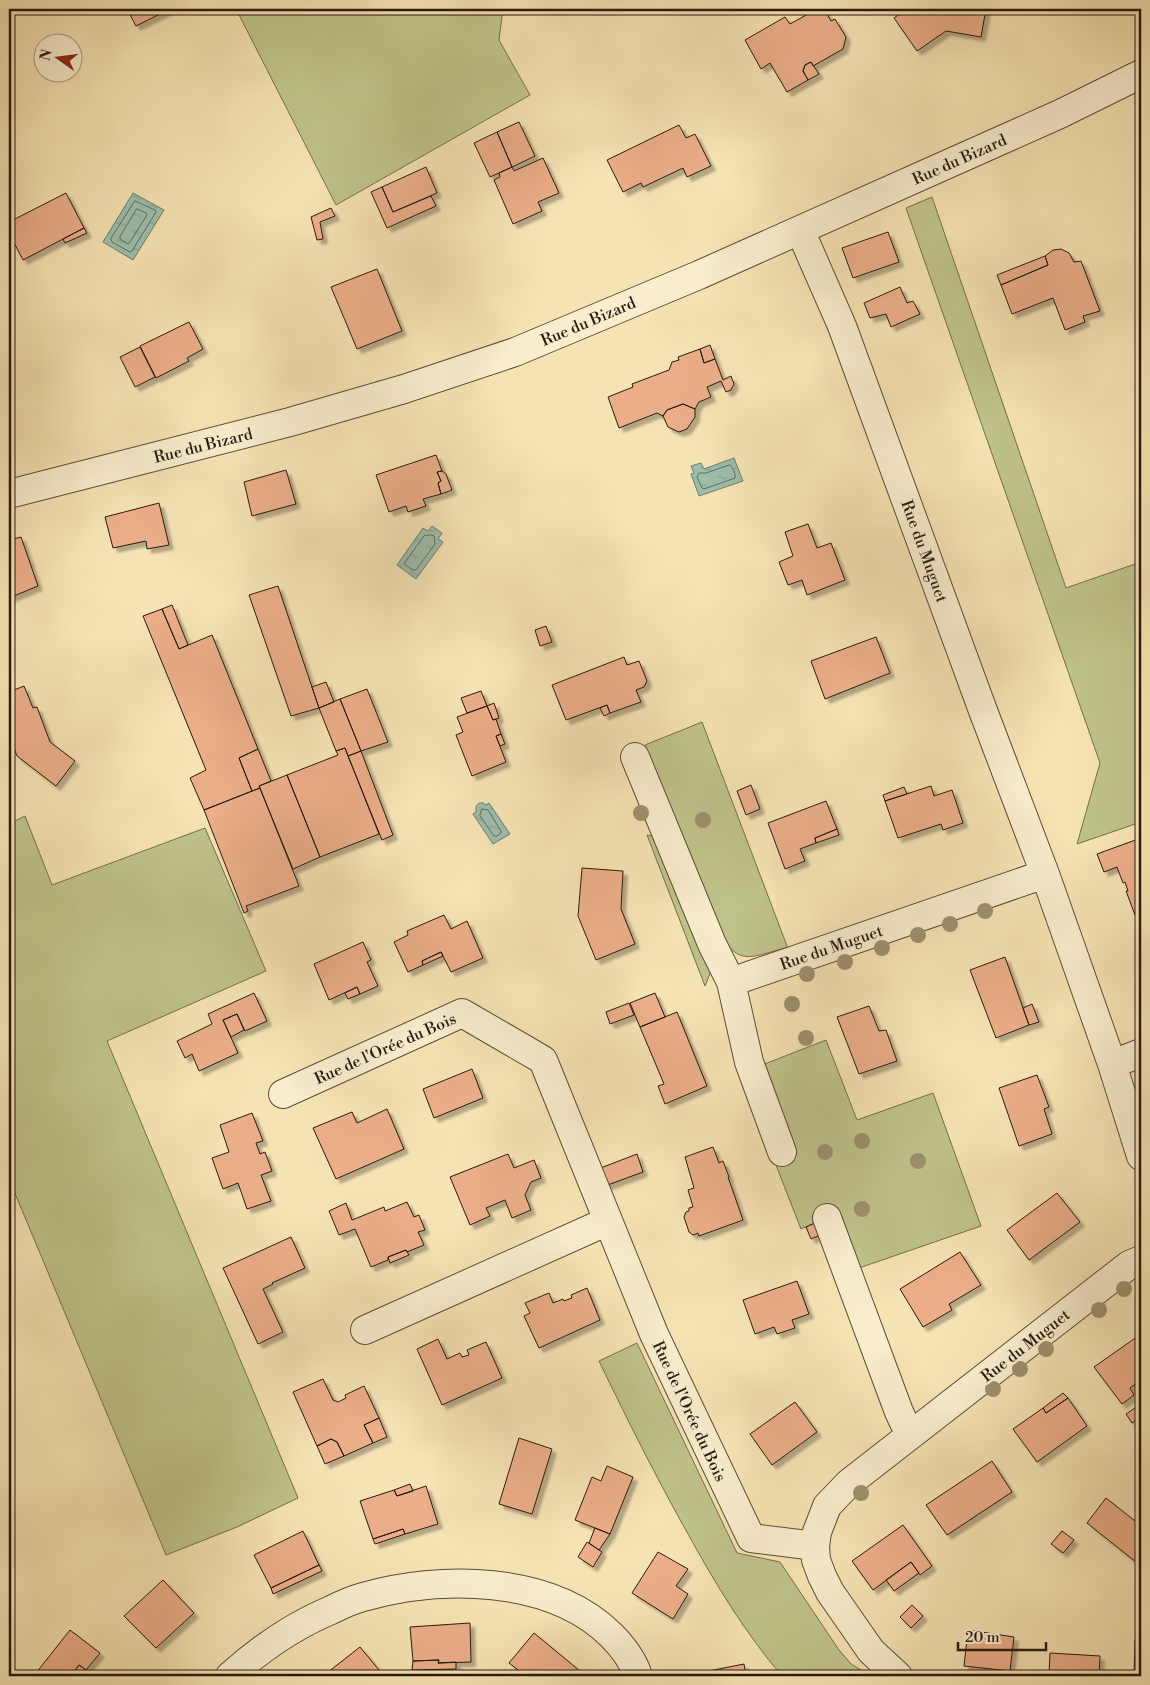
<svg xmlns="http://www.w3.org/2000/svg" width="1150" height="1685" viewBox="0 0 1150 1685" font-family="'Libre Bodoni',serif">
<defs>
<pattern id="water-ripples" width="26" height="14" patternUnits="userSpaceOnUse" patternTransform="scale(1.25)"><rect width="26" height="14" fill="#9dbeac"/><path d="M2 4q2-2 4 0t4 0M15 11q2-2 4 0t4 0" fill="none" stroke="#87a393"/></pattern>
<filter id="shadow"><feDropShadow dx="4.5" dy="4.5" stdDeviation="1" flood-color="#0004"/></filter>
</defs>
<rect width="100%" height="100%" fill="#f6e3b3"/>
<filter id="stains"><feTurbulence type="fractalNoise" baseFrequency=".004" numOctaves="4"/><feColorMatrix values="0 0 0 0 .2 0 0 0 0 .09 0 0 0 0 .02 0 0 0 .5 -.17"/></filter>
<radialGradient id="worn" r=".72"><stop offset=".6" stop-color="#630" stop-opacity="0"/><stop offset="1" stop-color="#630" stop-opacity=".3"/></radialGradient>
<path fill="#bfc38a" stroke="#736f4d" d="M236 9H503L499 40 530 95 336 205Z
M932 197 1066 588 1141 562V822L1077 844 1100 763 906 208Z
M702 722 787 946 788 947C745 959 738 967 714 924L645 745Z
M25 816 52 885 205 828 266 971 107 1041 298 1498 237 1527 166 1555 9 1179V824Z
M647 835 656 837 713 966 705 986Z
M826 1040 857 1120 933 1093 981 1226 859 1268 817 1222 801 1229 772 1155 757 1067Z
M637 1343 737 1553 780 1562 839 1650 851 1664 871 1676H782C745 1633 715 1583 688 1534 656 1477 627 1419 599 1361Z"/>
<path fill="url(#water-ripples)" stroke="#6e7d6e" d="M133 193 164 210 133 260 103 242Z
M734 458 743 481 699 496 691 474 694 473 691 466 701 463 704 469Z
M432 526 442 533 438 539 443 542 416 579 397 565 423 528 428 531Z
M483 803 486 805 489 803 510 834 493 844 473 814 476 812V806L479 803Z"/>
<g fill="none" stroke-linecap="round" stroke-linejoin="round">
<path stroke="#626c5e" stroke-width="1" d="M135 201 155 210 156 212 132 251 130 252 112 242 111 239Z
M137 209 146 213 147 215 130 242 128 244 120 239V237Z
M730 465C733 467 736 475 735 478L704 489 702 488 697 477 699 473H706Z
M431 535 434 536 435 544 416 570H413L405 565V562L424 536Z
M482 809 488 810 501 831V833L497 836H494L480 816Z"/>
</g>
<path fill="#ebae89" stroke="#271b10" filter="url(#shadow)" d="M127 9H170L136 26Z
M817 9H824L831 21 835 19 846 37 843 49 813 66 811 62 805 65 803 71 808 80 787 92 770 63 761 69 745 40 785 17 790 24Z
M907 9H986L981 37 946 31 917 51 894 18Z
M811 62 819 74 808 80 803 71 805 65Z
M519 122 535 156 512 167 497 132Z
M679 125 686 138 695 134 711 166 687 177 683 168 643 187 641 183 623 192 607 160Z
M497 132 512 167 490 177 474 143Z
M543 158 559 193 538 202 542 211 513 224 494 180 500 177 499 173 512 167 514 171Z
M426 167 437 193 393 212 382 187Z
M382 187 393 212 431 196 436 206 387 228 371 192Z
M66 193 84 228 23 260 9 233V222Z
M331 208 335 216 320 222 323 239 317 240 311 217Z
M84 228 87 233 65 243 63 239Z
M888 232 899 262 853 278 842 248Z
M1061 249 1069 253 1074 262 1081 261 1100 311 1083 316 1085 322 1065 330 1053 298 1012 314 1001 285 1048 265 1045 256 1053 250Z
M1045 256 1048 265 1001 285 997 275Z
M377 269 402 331 357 349 331 287Z
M900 287 907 303 913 301 920 314 891 327 886 314 870 318 864 303Z
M1141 314V332L1136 316Z
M189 322 203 349 187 358 189 361 156 378 140 346Z
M710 345 715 359 704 363 700 349Z
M140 347 155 377 135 387 120 357Z
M700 349 704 363 715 359 723 380 731 376 734 384 731 390 726 392 721 381 707 387 711 397 699 402 695 409 683 404 667 410 663 416 657 413 619 428 608 397 633 387 632 384 669 370 672 362 679 360 678 357Z
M683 404 695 409V417L687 429 679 432 668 427 663 416 667 410Z
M436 455 442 471 437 472 441 481 438 483 441 494 423 499 426 506 408 512 406 506 389 512 376 475Z
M286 470 296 504 252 516 244 482Z
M442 471 446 474 452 490 441 494 438 483 441 481 437 472Z
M159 503 169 545 147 549 146 541 113 548 105 517Z
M808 524 817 548 831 543 845 580 807 595 802 580 788 585 779 562 793 556 785 532Z
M21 537 38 586 9 598V540Z
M278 586 319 708 291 716 249 595Z
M172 605 188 645 179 649 162 609Z
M162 609 179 649 212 635 258 749 239 758 252 791 204 810 190 778 206 770 143 616Z
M546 626 552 642 540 646 535 630Z
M876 637 890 673 825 699 811 661Z
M624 657 627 665 639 661 647 681 644 687 636 690 641 702 610 713 607 705 566 720 552 685Z
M326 682 334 702 319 708 312 687Z
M24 686 33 708 37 707 50 742 75 761 56 786 17 756 9 735V692Z
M367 689 388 742 361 751 340 699Z
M481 691 487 706 467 713 461 698Z
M340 699 361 751 348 756 345 748 336 751 319 708Z
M494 703 499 718 493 720 487 706Z
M607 705 610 713 604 716 600 708Z
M487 706 493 720 496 719 501 734 496 736 506 762 472 776 456 735 463 732 457 717Z
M501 734 505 744 500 746 496 736Z
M345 748 379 834 320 857 287 775 338 755 336 751Z
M258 749 271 781 259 786 260 788 252 791 239 758Z
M361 751 393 835 382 840 348 756Z
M287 775 320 857 293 869 259 786Z
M751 785 760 809 746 815 737 791Z
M931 786 934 796 952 790 963 823 943 830 941 824 898 838 885 801Z
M904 787 907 794 885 801 883 795Z
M260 788 299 886 246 906 248 911 244 913 204 810Z
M826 801 837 829 815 838 816 843 800 849 805 861 785 869 768 823Z
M837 829 839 835 816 843 815 838Z
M1141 838V913L1135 915 1126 891H1128L1125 882 1123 883 1117 867 1104 872 1097 854Z
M582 868 623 871 621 909 635 944 596 960 578 916Z
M444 915 451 929 467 921 483 958 451 972 441 952 422 961 423 965 408 972 394 942 408 935 407 931Z
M363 942 371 960 367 962 378 986 360 994 357 987 329 1000 314 964Z
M441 952 443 956 423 965 422 961Z
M1005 957 1029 1025 996 1038 970 970Z
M357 987 360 994 348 999 345 993Z
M254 993 267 1021 245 1031 237 1014 223 1020 238 1053 199 1071 192 1054 185 1058 177 1041 212 1024 208 1014Z
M655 993 665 1017 640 1027 630 1003Z
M629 1003 634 1015 610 1024 606 1012Z
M1032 1004 1039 1022 1029 1025 1023 1008Z
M869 1006 879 1031 886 1030 897 1061 859 1074 837 1017Z
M677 1012 707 1086 665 1104 658 1086 664 1084 640 1027Z
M237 1014 244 1030 231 1037 223 1020Z
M472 1069 483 1098 434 1118 423 1089Z
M1037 1075 1049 1107 1044 1109 1052 1134 1019 1146 999 1088Z
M387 1109 404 1149 336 1179 313 1128 352 1112 357 1123Z
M252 1113 263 1141 256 1143 260 1154 265 1152 272 1171 261 1175 271 1201 247 1209 238 1183 223 1189 212 1158 229 1152 220 1125Z
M713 1147 719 1163 723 1161 729 1177H728L743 1220 699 1236 698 1233 693 1235 689 1232 684 1217 686 1212 689 1211V1208L693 1207 688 1190 694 1188 685 1157Z
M508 1154 514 1168 534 1160 541 1178 531 1182 525 1195 531 1210 512 1218 505 1200 486 1208 490 1216 470 1225 450 1177Z
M637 1154 643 1172 605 1186 598 1169Z
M1057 1193 1080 1222 1029 1260 1007 1230Z
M407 1202 414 1217 419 1215 425 1230 418 1232 424 1245 407 1252 406 1250 388 1257V1260L371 1267 355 1229 339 1235 329 1211 346 1203 352 1220 384 1207 385 1211Z
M817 1222 822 1234 811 1239 806 1227Z
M291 1237 305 1268 272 1283 273 1284 263 1289 283 1332 258 1344 223 1268Z
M406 1250 409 1255 390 1263 388 1257Z
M960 1252 981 1285 949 1304 952 1310 923 1327 900 1289Z
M797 1281 809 1314 792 1320 795 1328 777 1334 774 1327 755 1334 743 1300Z
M587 1288 600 1320 539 1348 524 1316 530 1313 525 1303 549 1293 553 1303 563 1299 564 1301 572 1298 571 1295Z
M1141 1334V1380L1130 1388 1134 1395 1122 1404 1094 1367Z
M438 1339 447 1359 460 1353 462 1357 469 1355 467 1350 486 1342 502 1378 442 1405 417 1349Z
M323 1379 333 1400 338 1402 346 1398 345 1395 364 1386 379 1418 364 1425 373 1443 344 1456 337 1442 331 1439 317 1446 293 1392Z
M1063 1393 1068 1398 1046 1413 1043 1408Z
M1068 1398 1087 1426 1037 1462 1013 1429 1043 1408 1046 1413Z
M795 1402 817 1432 772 1465 750 1434Z
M1135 1408 1141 1417 1132 1423 1126 1414Z
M379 1418 387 1437 373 1443 364 1425Z
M519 1438 552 1449 532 1514 499 1504Z
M331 1439 337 1442 344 1456 325 1464 317 1446Z
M992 1461 1012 1492 947 1535 926 1505Z
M607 1466 633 1477 610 1534 575 1520 592 1477 601 1481Z
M410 1484 413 1491 397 1496 394 1490Z
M426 1486 438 1524 405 1534 403 1529 373 1539 360 1501 394 1490 397 1496Z
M1106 1498 1135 1521 1141 1513V1566L1087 1523Z
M903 1525 932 1566 920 1575 911 1562 873 1590 852 1561Z
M595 1528 610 1534 599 1550 589 1543Z
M403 1529 405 1534 375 1544 373 1539Z
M303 1531 319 1565 271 1588 254 1555Z
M1062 1531 1074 1540 1063 1553 1051 1544Z
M587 1542 602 1552 593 1567 578 1557Z
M658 1552 688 1569 676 1586 688 1594 673 1619 632 1593Z
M911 1562 919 1573 894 1591 886 1580Z
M319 1565 322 1571 273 1594 271 1588Z
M163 1580 194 1613 156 1648 124 1616Z
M912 1605 923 1616 911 1628 900 1617Z
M470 1623 471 1662 438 1663 439 1660 413 1661 410 1627Z
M70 1630 100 1653 86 1670 79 1665 71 1676H40L36 1673Z
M968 1630 1014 1637 1010 1671 964 1666Z
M534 1633 580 1671 576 1676H526L509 1663Z
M1135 1640H1141V1676H1134Z
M360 1647 384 1676H323Z
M1050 1653 1100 1656 1099 1676H1049Z
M439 1660 438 1663 456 1662V1669L412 1670 413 1661Z
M744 1664 746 1676H683Z
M79 1665 86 1670 80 1676H71Z"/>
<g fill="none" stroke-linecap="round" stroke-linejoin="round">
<defs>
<path id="minor" d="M800 230 842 326 982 708 1045 874 1112 1064 1141 1156
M9 494 290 422 404 389 515 352 699 275 1060 114 1141 74
M635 757 712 944 731 982 1045 874
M731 982 749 1062 782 1152
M1112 1064 1141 1053
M283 1094 462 1013 543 1060 654 1334 751 1538 815 1546
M827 1218 899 1412 910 1435
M365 1330 608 1221
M230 1676C261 1648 293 1626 331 1610 341 1605 352 1600 363 1597 440 1575 550 1575 611 1635 623 1647 633 1660 638 1676
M898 1676 871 1651 830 1592 822 1576 816 1560 815 1546 817 1532 827 1506 849 1483 1129 1265 1141 1260"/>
</defs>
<use href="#minor" stroke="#5b4d39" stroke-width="30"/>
<use href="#minor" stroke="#f9edce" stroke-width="28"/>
</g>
<g fill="#9d906e">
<circle cx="641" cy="813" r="8"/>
<circle cx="703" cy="820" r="8"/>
<circle cx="985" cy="911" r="8"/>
<circle cx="950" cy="924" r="8"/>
<circle cx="918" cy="935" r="8"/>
<circle cx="882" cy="948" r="8"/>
<circle cx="845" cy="962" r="8"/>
<circle cx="807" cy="974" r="8"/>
<circle cx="792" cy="1004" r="8"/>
<circle cx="806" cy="1038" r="8"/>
<circle cx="862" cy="1141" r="8"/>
<circle cx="825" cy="1152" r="8"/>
<circle cx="918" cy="1161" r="8"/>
<circle cx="862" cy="1209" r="8"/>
<circle cx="1124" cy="1289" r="8"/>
<circle cx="1099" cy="1310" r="8"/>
<circle cx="1046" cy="1349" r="8"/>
<circle cx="1020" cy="1369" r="8"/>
<circle cx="993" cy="1389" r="8"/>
<circle cx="861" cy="1493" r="8"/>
</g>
<g text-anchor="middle" stroke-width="5" stroke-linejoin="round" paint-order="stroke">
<g font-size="16" fill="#271b10" stroke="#f9edce">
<text transform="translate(959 159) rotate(-24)" y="6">Rue du Bizard</text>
<text transform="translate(588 321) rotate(-23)" y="6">Rue du Bizard</text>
<text transform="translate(203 445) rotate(-14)" y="6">Rue du Bizard</text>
<text transform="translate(925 551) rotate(70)" y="6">Rue du Muguet</text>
<text transform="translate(831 947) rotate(-19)" y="6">Rue du Muguet</text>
<text transform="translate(385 1048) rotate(-24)" y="6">Rue de l'Orée du Bois</text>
<text transform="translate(1025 1345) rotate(-38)" y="6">Rue du Muguet</text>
<text transform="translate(690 1411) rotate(65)" y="6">Rue de l'Orée du Bois</text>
</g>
</g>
<rect width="1150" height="1685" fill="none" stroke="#f6e3b3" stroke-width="30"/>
<rect x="10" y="10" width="1130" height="1665" fill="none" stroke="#271b10" stroke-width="2.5"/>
<rect x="15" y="15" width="1120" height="1655" fill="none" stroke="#271b10"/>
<g transform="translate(58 58) rotate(284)"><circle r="24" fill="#f9edce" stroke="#a59982"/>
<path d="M0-4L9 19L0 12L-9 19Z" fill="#8f2418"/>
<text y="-8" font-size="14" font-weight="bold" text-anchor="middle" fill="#271b10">N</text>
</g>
<path d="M958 1642v8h88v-8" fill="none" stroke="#271b10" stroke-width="2.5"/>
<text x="965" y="1642" font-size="15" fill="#271b10" stroke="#f9edce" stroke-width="4" paint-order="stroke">20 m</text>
<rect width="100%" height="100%" filter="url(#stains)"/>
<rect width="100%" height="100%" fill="url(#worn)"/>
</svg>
